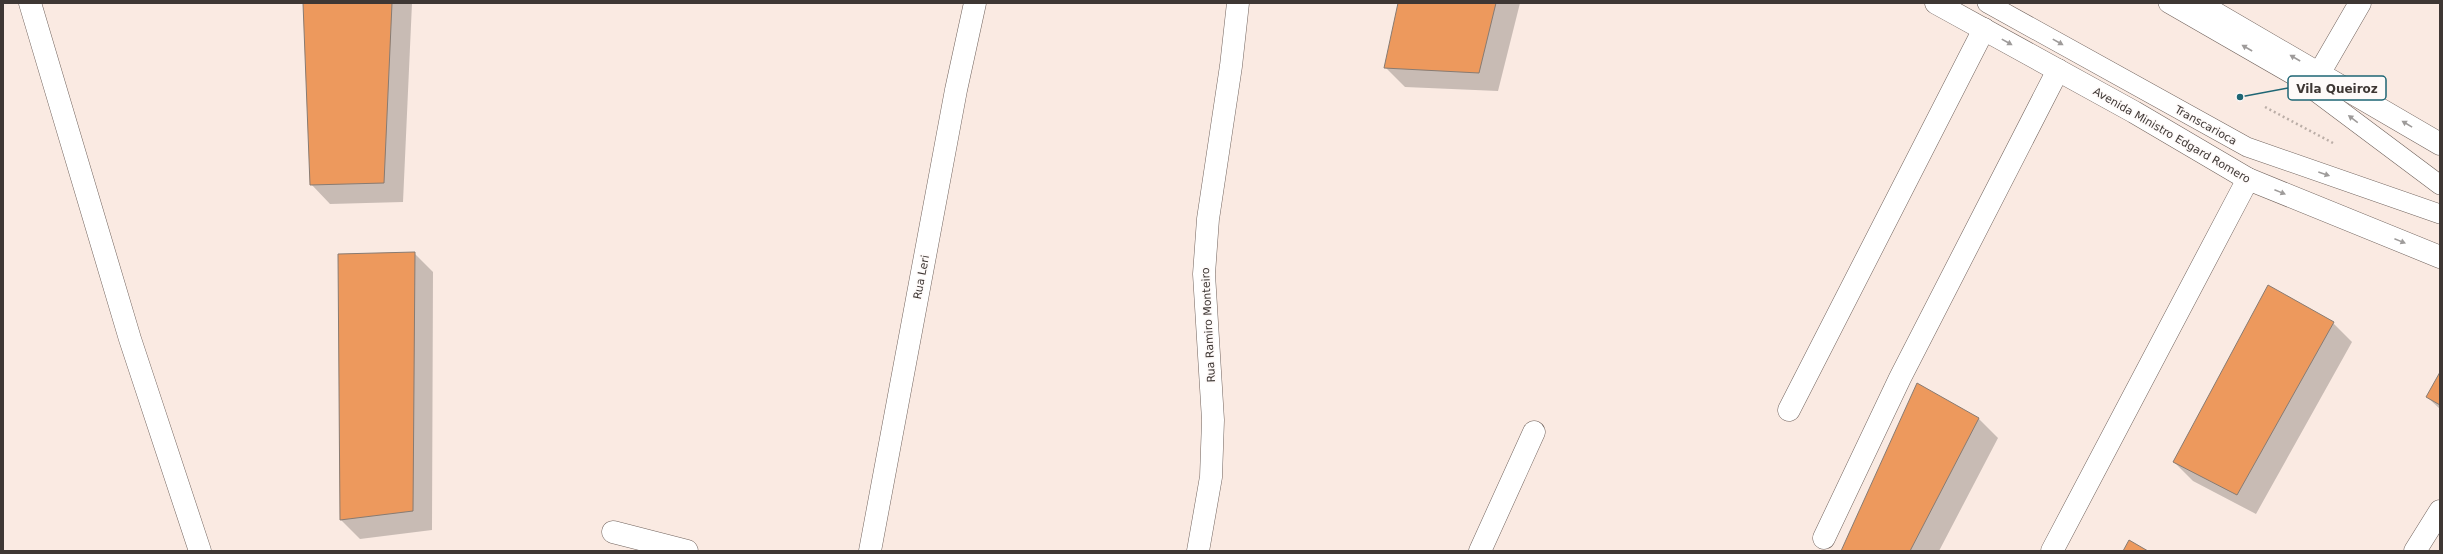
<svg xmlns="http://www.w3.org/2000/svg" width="2443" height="554" viewBox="0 0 2443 554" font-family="'DejaVu Sans',sans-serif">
<rect width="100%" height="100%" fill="#faeae2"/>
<path fill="#0003" d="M304 3H412L403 202 330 204 311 184Z
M1400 3H1520L1498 91 1405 87 1386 68Z
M414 253 433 272 432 530 360 539 341 520 339 255Z
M2333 323 2352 342 2256 514 2193 481 2174 462Z
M2440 374V409L2427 397Z
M1918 384 1979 419 1998 438 1939 551H1842Z"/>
<path fill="#ed995d" stroke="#887b72" d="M303 3H392L384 183 310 185Z
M1398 3H1496L1479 73 1384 68Z
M415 252 413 511 340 520 338 254Z
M2268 285 2334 322 2237 495 2173 462Z
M2440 372V405L2426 397Z
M1917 383 1979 418 1910 551H1841Z
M2129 540 2148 551H2123Z"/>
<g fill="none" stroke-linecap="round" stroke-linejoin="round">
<defs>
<path id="lane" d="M1987 3 2247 147 2440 214
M2168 3 2293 75 2440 185"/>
<path id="street" d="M30 3 130 339 200 551
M2320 72 2360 3
M1789 410 1984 29
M613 532 687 551
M1824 538 1900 378 2058 70
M870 551 956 90 975 3
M1198 551 1211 477 1213 420 1204 274 1208 219 1231 66 1238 3
M1480 551 1534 432
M2052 551 2248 179
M2415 551 2440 511"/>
<path id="primary" d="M1936 3 2134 112 2248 179 2440 257
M2198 3 2440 144"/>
</defs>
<use href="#lane" stroke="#71635d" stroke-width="20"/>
<use href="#street" stroke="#71635d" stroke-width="23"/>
<use href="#primary" stroke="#71635d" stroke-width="23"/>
<path stroke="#bbaea7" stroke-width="2.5" stroke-dasharray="2 3" stroke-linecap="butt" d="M2265 107 2333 143"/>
<use href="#lane" stroke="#fff" stroke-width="19"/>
<use href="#street" stroke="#fff" stroke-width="22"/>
<use href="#primary" stroke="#fff" stroke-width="22"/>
</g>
<defs><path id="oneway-solid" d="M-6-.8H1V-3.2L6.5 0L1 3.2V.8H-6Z"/></defs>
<g fill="#9e9b9a">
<use href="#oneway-solid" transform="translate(2007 42) rotate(29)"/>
<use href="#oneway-solid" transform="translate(2058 42) rotate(29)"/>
<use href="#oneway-solid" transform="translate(2247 48) rotate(-150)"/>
<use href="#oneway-solid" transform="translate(2295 58) rotate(-150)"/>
<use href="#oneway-solid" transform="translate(2353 119) rotate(-143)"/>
<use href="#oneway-solid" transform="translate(2407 124) rotate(-149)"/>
<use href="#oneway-solid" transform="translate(2324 174) rotate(19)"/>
<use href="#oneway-solid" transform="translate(2280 192) rotate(22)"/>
<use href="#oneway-solid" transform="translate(2400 241) rotate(22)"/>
</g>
<g text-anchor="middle" stroke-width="3" stroke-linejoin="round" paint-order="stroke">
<g font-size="11" fill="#3e3734" stroke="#fefaf9">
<text transform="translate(2206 125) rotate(29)" y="4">Transcarioca</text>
<text transform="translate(2172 135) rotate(30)" y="4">Avenida Ministro Edgard Romero</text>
<text transform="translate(921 277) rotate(-79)" y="4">Rua Leri</text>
<text transform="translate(1208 325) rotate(-93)" y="4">Rua Ramiro Monteiro</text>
</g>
</g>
<path fill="none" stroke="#1e6674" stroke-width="1.5" d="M2240 97L2288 88"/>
<circle fill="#1e6674" stroke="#fefaf9" stroke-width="1.5" cx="2240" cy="97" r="4"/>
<rect fill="#fefaf9" stroke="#1e6674" stroke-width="1.5" x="2288" y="76" width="98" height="24" rx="4"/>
<g font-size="12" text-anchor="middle" font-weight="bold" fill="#3e3734">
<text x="2337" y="93">Vila Queiroz</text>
</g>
<rect width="2443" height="554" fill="none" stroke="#3e3734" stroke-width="8"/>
</svg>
